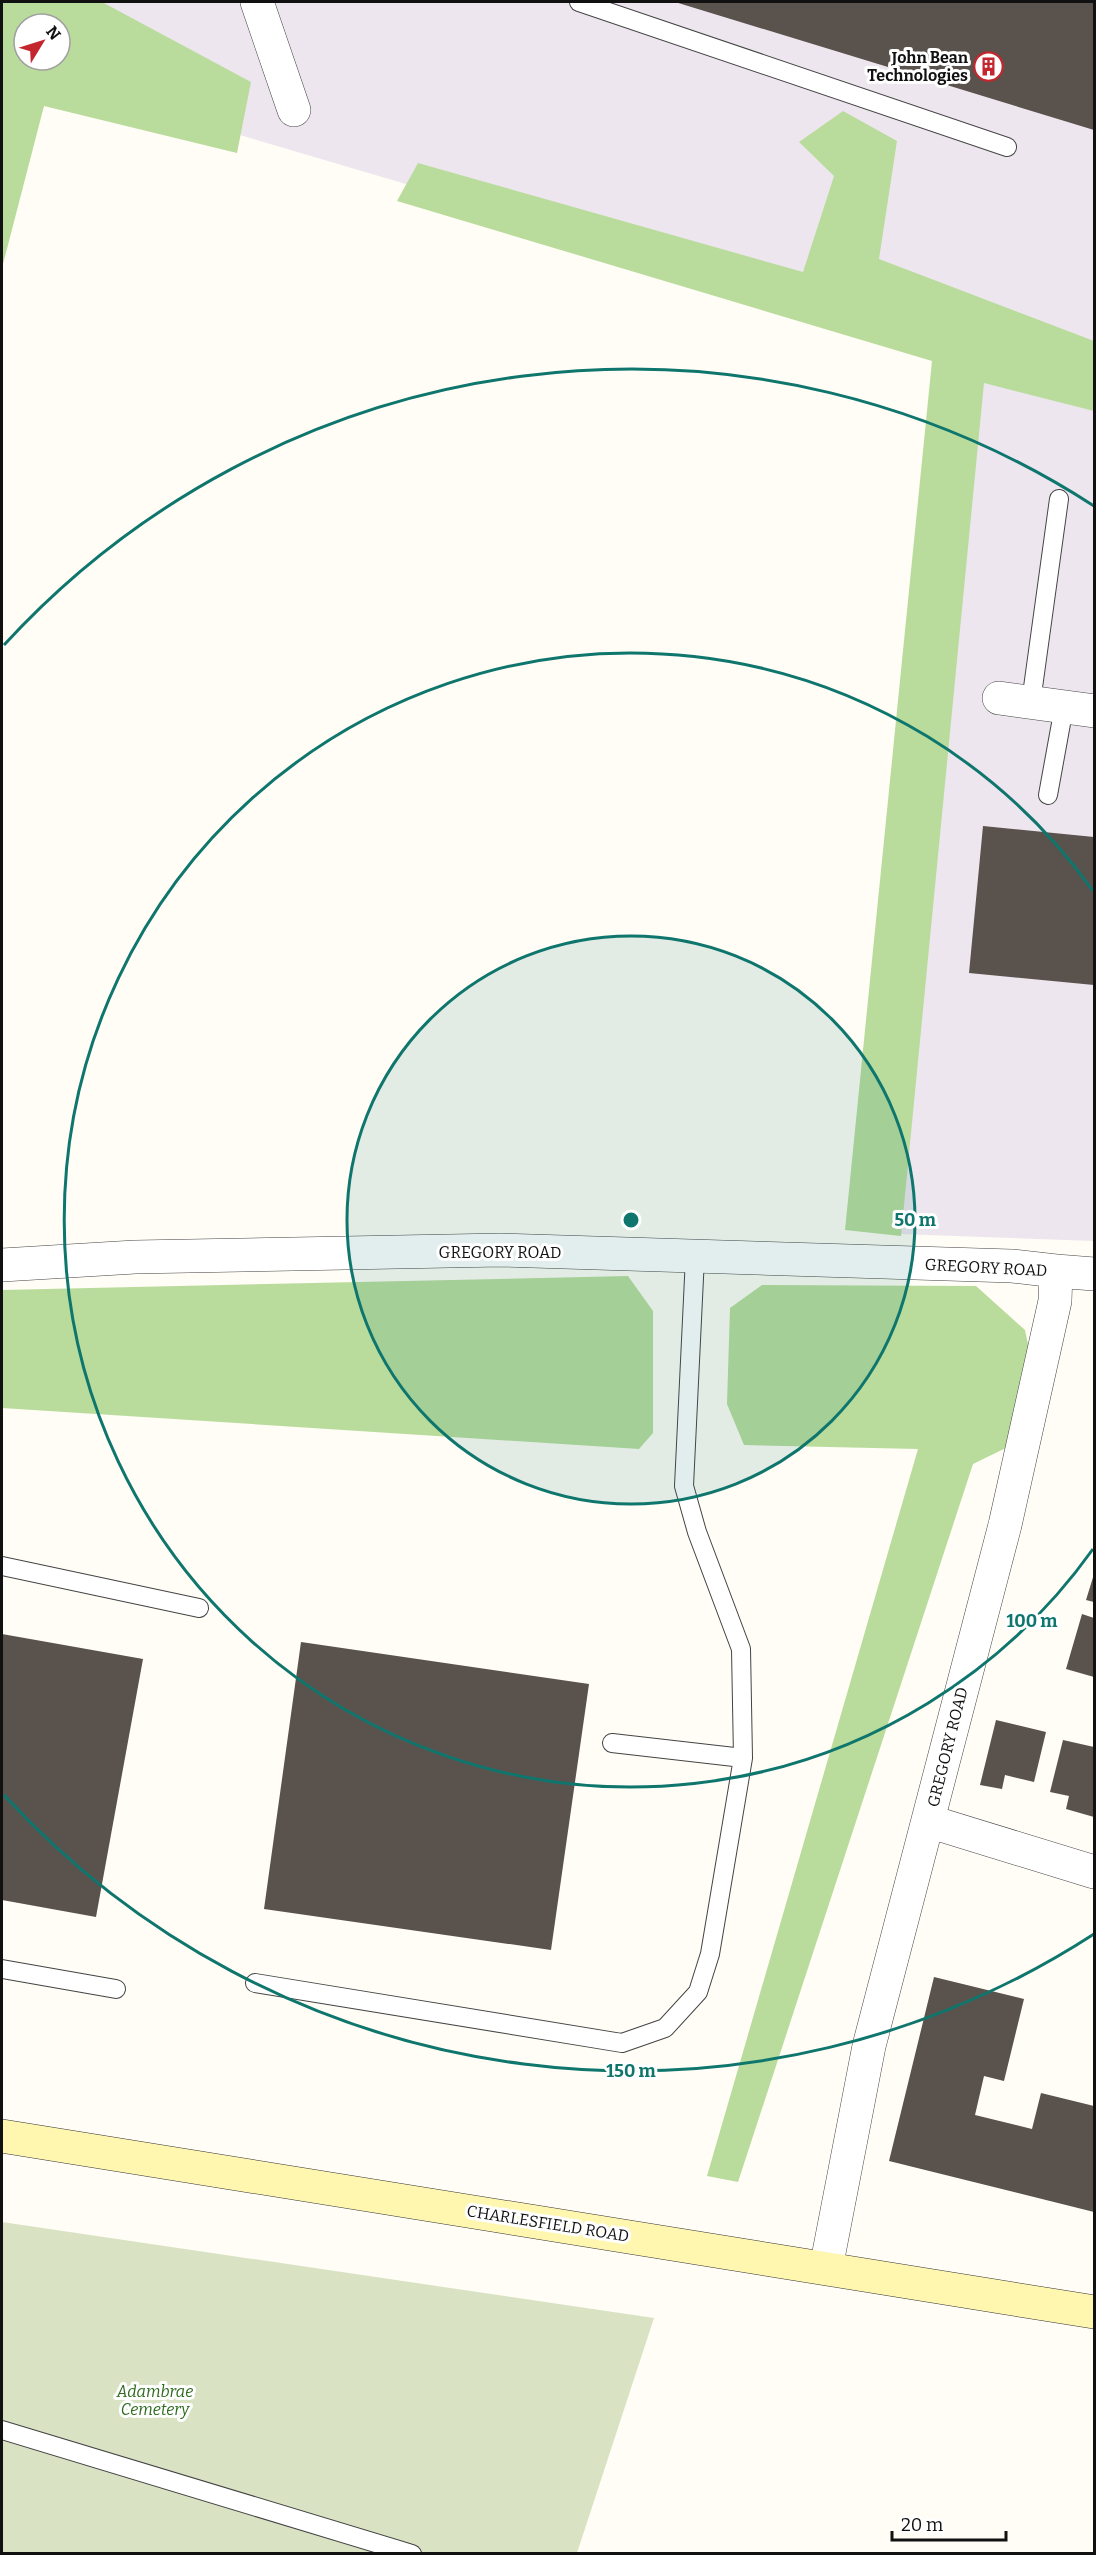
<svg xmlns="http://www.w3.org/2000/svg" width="1096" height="2555" viewBox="0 0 1096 2555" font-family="Bitter,serif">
<rect width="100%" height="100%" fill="#fffdf5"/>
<path fill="#eee6ef" d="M57 2H1094V1241L871 1233 962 348 26 72 60 60Z"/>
<path fill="#b9dc9c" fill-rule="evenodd" d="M2 2H102L251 82 237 153 44 106 2 268ZM24 24H60V60H24Z
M843 111 897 141 879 259 1094 341V411L984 383 901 1236 845 1230 932 361 397 201 418 163 803 272 834 176 799 142Z
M628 1276 653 1311V1433L639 1449 2 1408V1290Z
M762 1285 976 1286 1025 1330 1036 1383 1022 1440 973 1464 738 2182 707 2176 918 1449 744 1445 727 1404 730 1308Z"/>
<path fill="#d9e3c4" d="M2 2222 654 2318 577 2553 2 2554Z"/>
<path fill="#5a524d" d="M675 2H1094V130Z
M983 826 1094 837V985L969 973Z
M1094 1574V1602L1086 1600Z
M1082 1614 1094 1618V1677L1066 1669Z
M2 1634 143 1659 96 1917 2 1900Z
M301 1642 589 1684 551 1950 264 1909Z
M996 1720 1046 1732 1034 1782 1005 1775 1002 1789 980 1785Z
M1063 1740 1094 1747V1817L1066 1809 1069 1796 1050 1792Z
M934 1977 1024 1999 1004 2081 984 2076 975 2115 1032 2129 1041 2093 1094 2106V2212L889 2161Z"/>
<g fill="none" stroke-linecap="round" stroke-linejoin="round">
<defs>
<path id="lane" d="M579 2 1007 147
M1031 702 1059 499
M1048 795 1064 707
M2 1566 199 1608
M612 1743 743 1758
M2 1969 116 1989
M255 1983 622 2043 665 2028 698 1992 710 1954 743 1758 741 1649 697 1532 684 1486 695 1257
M2 2430 412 2554"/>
<path id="street" d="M257 2 294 110
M999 698 1094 711
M2 1265 135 1257 501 1250 1012 1266 1056 1271 1055 1301 1005 1525 869 2046 826 2268
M1056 1271 1094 1274
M928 1821 1094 1872"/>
<path id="secondary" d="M2 2136 1094 2312"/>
</defs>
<use href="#lane" stroke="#444" stroke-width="20"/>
<use href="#street" stroke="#444" stroke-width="34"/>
<use href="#secondary" stroke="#333" stroke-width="34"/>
<use href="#lane" stroke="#fff" stroke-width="18"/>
<use href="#street" stroke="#fff" stroke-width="33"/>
<use href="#secondary" stroke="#fff6b0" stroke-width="33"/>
</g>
<circle cx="631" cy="1220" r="284" fill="#0f766e" fill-opacity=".12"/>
<g fill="none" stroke="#0f766e" stroke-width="3">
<circle cx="631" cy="1220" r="284"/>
<path d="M1093 1549A567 567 0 1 1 1093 891"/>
<path d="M1094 1934A851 851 0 0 1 4 1795M4 645A851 851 0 0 1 1094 506"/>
</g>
<defs>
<symbol id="building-ring" viewBox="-11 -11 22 22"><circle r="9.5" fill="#fff" stroke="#c4262e" stroke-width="1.5"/><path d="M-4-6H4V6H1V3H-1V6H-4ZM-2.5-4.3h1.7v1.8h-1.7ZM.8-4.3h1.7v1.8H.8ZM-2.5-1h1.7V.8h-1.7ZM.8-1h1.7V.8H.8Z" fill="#c4262e"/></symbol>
</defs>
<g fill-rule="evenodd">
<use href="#building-ring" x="972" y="50" width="33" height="33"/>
</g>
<g text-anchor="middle" stroke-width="6" stroke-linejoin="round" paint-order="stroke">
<g font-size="16" font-weight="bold" fill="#111" stroke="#fff" text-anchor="end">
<text x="968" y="63">John Bean<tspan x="968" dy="18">Technologies</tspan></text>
</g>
<g font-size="16" fill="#111" stroke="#fff">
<text x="500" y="1258">GREGORY ROAD</text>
<text transform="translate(986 1267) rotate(3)" y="6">GREGORY ROAD</text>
<text transform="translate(947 1747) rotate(-76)" y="6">GREGORY ROAD</text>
<text transform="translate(548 2223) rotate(9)" y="6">CHARLESFIELD ROAD</text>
</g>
<g font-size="16" font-style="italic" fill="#2f6b1f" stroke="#fff">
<text x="155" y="2397">Adambrae<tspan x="155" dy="18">Cemetery</tspan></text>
</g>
</g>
<circle cx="631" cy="1220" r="9" fill="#0f766e" stroke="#fff" stroke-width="3"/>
<g font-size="18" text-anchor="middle" font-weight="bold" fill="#0f766e" stroke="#fff" stroke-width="6" stroke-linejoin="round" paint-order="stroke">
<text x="915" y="1226">50 m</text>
<text x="1032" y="1627">100 m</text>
<text x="631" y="2077">150 m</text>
</g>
<rect width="1096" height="2555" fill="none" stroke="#111111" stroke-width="6"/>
<g transform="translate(42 42) rotate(52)"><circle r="28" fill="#ffffff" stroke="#a0a0a0" stroke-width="1.5"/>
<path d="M0-4.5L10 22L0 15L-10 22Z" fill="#c4262e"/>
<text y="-9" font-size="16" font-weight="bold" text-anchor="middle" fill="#111111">N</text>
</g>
<path d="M892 2531v9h114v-9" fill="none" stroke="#111111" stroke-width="3"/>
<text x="901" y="2531" font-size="18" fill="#111111" stroke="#ffffff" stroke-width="4.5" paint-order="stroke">20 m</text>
</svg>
